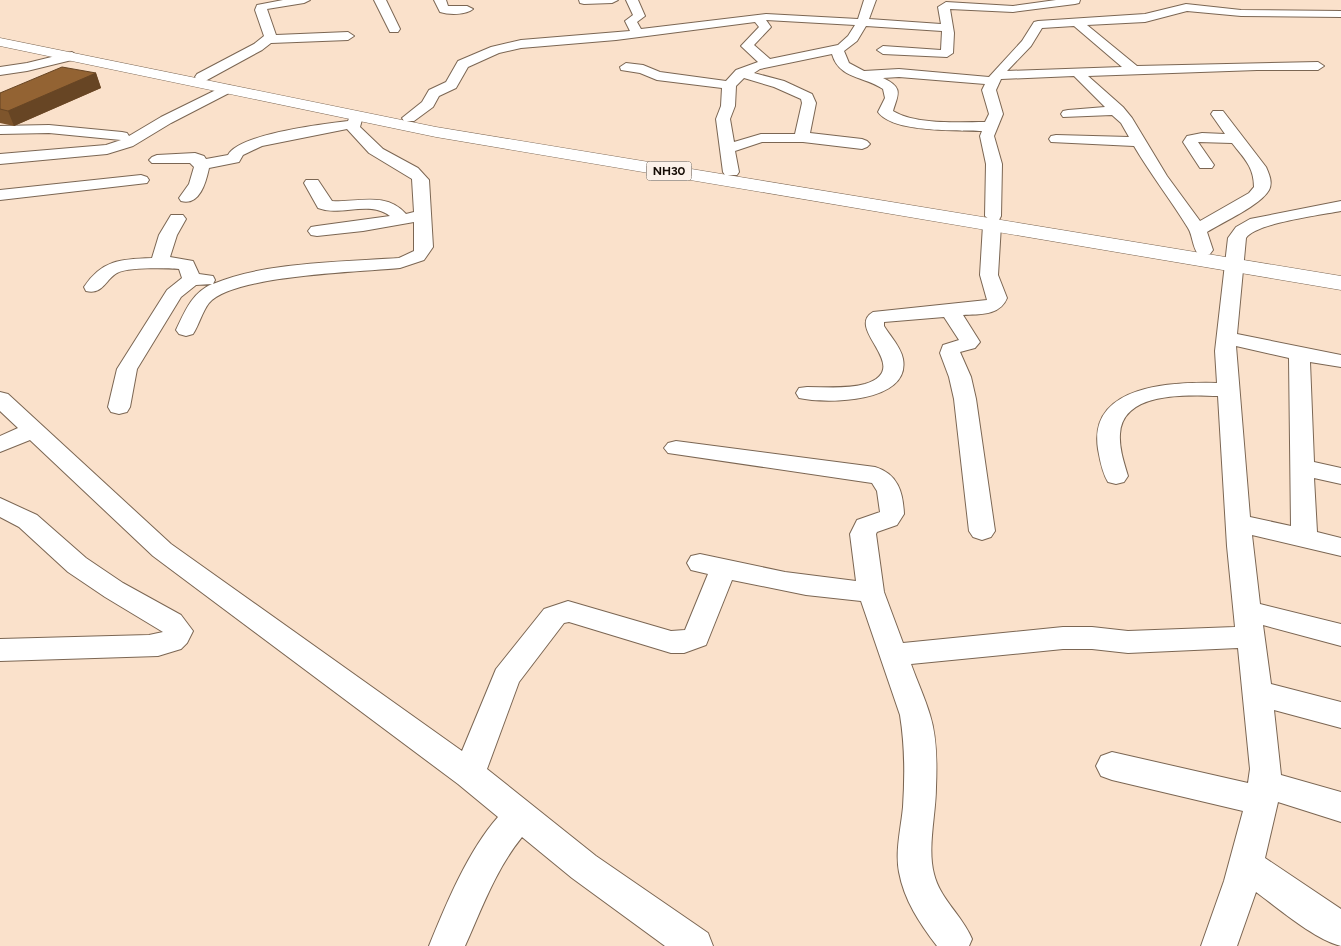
<svg xmlns="http://www.w3.org/2000/svg" width="1341" height="946" viewBox="0 0 1341 946" font-family="Figtree,sans-serif">
<rect width="100%" height="100%" fill="#fae1cb"/>
<g fill="none" stroke-linecap="round" stroke-linejoin="round">
<defs>
<path id="minor" d="M283 0H310L304 3 267 9 276 35 348 32 354 36 348 40 271 43 262 50 207 80H197L195 77 197 74 254 44 264 36 255 10 257 5Z
M374 0H386L400 29 398 32H390Z
M434 0H446L448 6H467L473 9C466 15 449 15 440 12Z
M579 0H618L612 3 584 4 580 3Z
M626 0H638L645 16 637 22 641 29 766 14 858 19 864 0H876L869 19 941 24 938 7 946 2 1013 6 1056 0H1080L1079 3 1075 4 1013 12 950 9 954 33 953 53 947 57 883 54 877 50 883 46 941 50 942 31 866 26 857 41 844 51 849 63 864 71 899 69 989 77 1022 41 1034 22 1038 21 1145 14 1186 4 1241 10 1341 11V17L1241 16 1187 11 1145 22 1087 25 1137 66 1318 62 1324 66 1318 70H1257L1088 76 1123 107 1132 118 1167 176 1200 221 1249 193 1254 187C1254 167 1244 158 1232 143L1198 142 1214 165 1212 168H1200L1183 142 1187 136 1202 133 1225 134 1211 114 1213 111H1223L1266 167C1269 174 1273 182 1269 190 1261 205 1223 222 1207 232L1213 250 1210 254 1204 255 1198 254C1192 246 1193 236 1188 228 1171 200 1151 175 1134 146L1051 142 1049 139 1051 136 1056 135 1129 137 1121 123 1112 115 1063 117 1061 114 1063 111 1068 110 1105 107 1074 76 1001 79 996 90 1003 114 994 136 1002 164 1001 216 999 220 995 221 1001 225 998 275 1007 298C1000 316 979 314 963 315L980 342 975 348 960 352 971 377 976 399 995 531 991 537 982 540 973 537 969 531 954 399 949 377 940 353 943 345 959 340 944 317 884 322V326C890 336 901 347 903 359 911 403 826 404 799 398L796 393 799 388 807 387C826 387 847 389 865 384 915 368 844 329 873 312L987 300 980 275 983 225 986 221 990 220 985 216 986 164 980 136 982 131C957 130 893 133 878 112L885 98 883 89C864 76 839 79 832 54L760 69 754 73 784 81 812 94 816 103 810 133 862 139 867 141 870 144 867 147 862 149 803 142H762L735 151 739 172 737 175H725L723 172 716 119 721 106 722 88 657 80 640 73 621 70 620 67 626 63 643 65 660 72 726 81 736 70 758 62 741 46 759 27 755 22 616 40 521 48 499 53 468 67 456 88 439 96 433 107 414 121H404L402 118 422 102 429 90 446 82 458 61 491 47 521 40 630 31 625 21 633 15ZM766 20 855 25 848 36 838 45 770 59 754 45 771 27ZM1074 26 1122 67 1007 71 1031 46 1042 28ZM899 77 985 84 982 90 989 114 985 122C959 122 916 125 893 111 898 94 904 88 883 78ZM744 78 774 87 801 99 802 103 795 134H761L734 142 730 119 735 106 736 86Z
M72 52 78 56 76 59 27 71 0 75V67L27 63Z
M226 85 231 86 233 89 231 92 171 123 133 146 107 154 0 164V154L106 145 121 140 49 133 0 134V126L49 125 122 132 127 133 129 136 161 117Z
M356 112 361 113 363 116 360 127 383 149 418 168 429 180 433 247 424 260 400 268C360 272 233 275 209 303 202 312 199 325 193 334L186 336 179 334 176 330C185 311 192 293 212 284L196 285 181 297 137 369 130 407 127 412 119 414 111 412 108 407 117 369 167 290 182 278 179 269C166 268 128 267 117 273 105 280 103 295 86 291L84 287C102 260 121 259 152 258L159 235 171 215H183L186 219 177 235 170 257 193 261 199 274 213 276 215 280 213 284C264 262 343 262 399 258L414 251V222L363 231 317 236 311 235 308 231 311 227 317 226 390 216C369 200 341 217 318 208L304 183 306 180H318L332 201C357 203 386 191 406 214L414 212 412 179 369 153 347 129 262 146 243 155 239 162 209 168C206 182 200 206 181 201L179 198 189 184 194 167 190 163H152L149 160 152 157 157 155 195 153 204 156 206 159 228 155C239 134 323 124 348 121L351 113Z
M141 175 147 177 149 180 147 183 0 200V190Z
M1341 201V211C1321 215 1256 223 1246 238L1237 334 1341 355V367L1310 362 1314 462 1341 468V484L1314 478 1317 532 1341 538V556L1252 535 1260 604 1341 624V646L1263 625 1271 684 1341 702V728L1274 710 1281 775 1341 792V822L1278 802 1265 858 1341 909V946C1315 940 1278 908 1256 892L1237 946H1201L1224 881 1243 811 1112 780 1101 776 1096 766 1101 756 1112 752 1248 783 1250 769 1238 648 1128 653 1092 649H1063L911 664C917 681 925 698 930 715 937 737 937 763 936 787 936 814 927 848 934 874 940 899 962 915 972 939L969 946H937C920 924 904 900 899 872 895 851 901 828 903 807 905 776 905 746 900 715L861 601 806 595 732 580 706 645 684 653H671L569 622 564 623 519 682 487 769 596 856 708 933 713 946H665L572 878 522 837C496 869 482 908 465 946H429C446 904 468 851 498 817L458 784 153 556 30 440 0 452V436L18 428 0 411V392L8 394 171 544 462 751 496 669 544 609 568 601 671 631 685 630 708 574 691 570 687 563 691 556 700 554 785 572 856 581 850 534 857 520 880 512 877 491 872 483 668 453 664 448 668 443 676 441 875 467C898 474 903 492 904 514L897 525 877 532 876 534 884 592 903 643 1063 627H1092L1128 631 1235 627 1227 546 1218 396C1188 395 1122 391 1120 434 1119 448 1124 463 1128 476L1124 482 1116 484 1108 482C1102 472 1100 460 1098 449 1088 384 1174 382 1217 383L1215 351 1228 238 1236 227 1250 219ZM1236 346 1289 358 1291 526 1250 517Z
M0 498 37 515 86 558 123 583 181 615 193 631 187 643 181 649 158 656 0 661V639L149 635 163 632 105 597 68 572 19 527 0 517Z"/>
<path id="trunk" d="M0 38 436 127 1341 276V290L436 137 0 46Z"/>
</defs>
<use href="#minor" stroke="#7b6653" stroke-width="2"/>
<use href="#trunk" stroke="#7b6653" stroke-width="1"/>
<use href="#minor" fill="#fff" fill-rule="evenodd"/>
<use href="#trunk" fill="#fff" fill-rule="evenodd"/>
</g>
<path fill="#7e552c" d="M96 73 101 88 14 126 0 123V93Z"/>
<path fill="#674524" d="M96 73 101 88 14 126 8 111Z"/>
<path fill="#936333" stroke="#674524" d="M62 67 96 73 8 111 0 109V93Z"/>
<g text-anchor="middle" stroke-width="4" stroke-linejoin="round" paint-order="stroke">
<rect fill="#fbf1e9" stroke="#595149" stroke-width="1" x="646.5" y="161.5" width="45" height="19" rx="4"/>
<g font-size="12" font-weight="bold" fill="#140c05">
<text x="669" y="175">NH30</text>
</g>
</g>
</svg>
